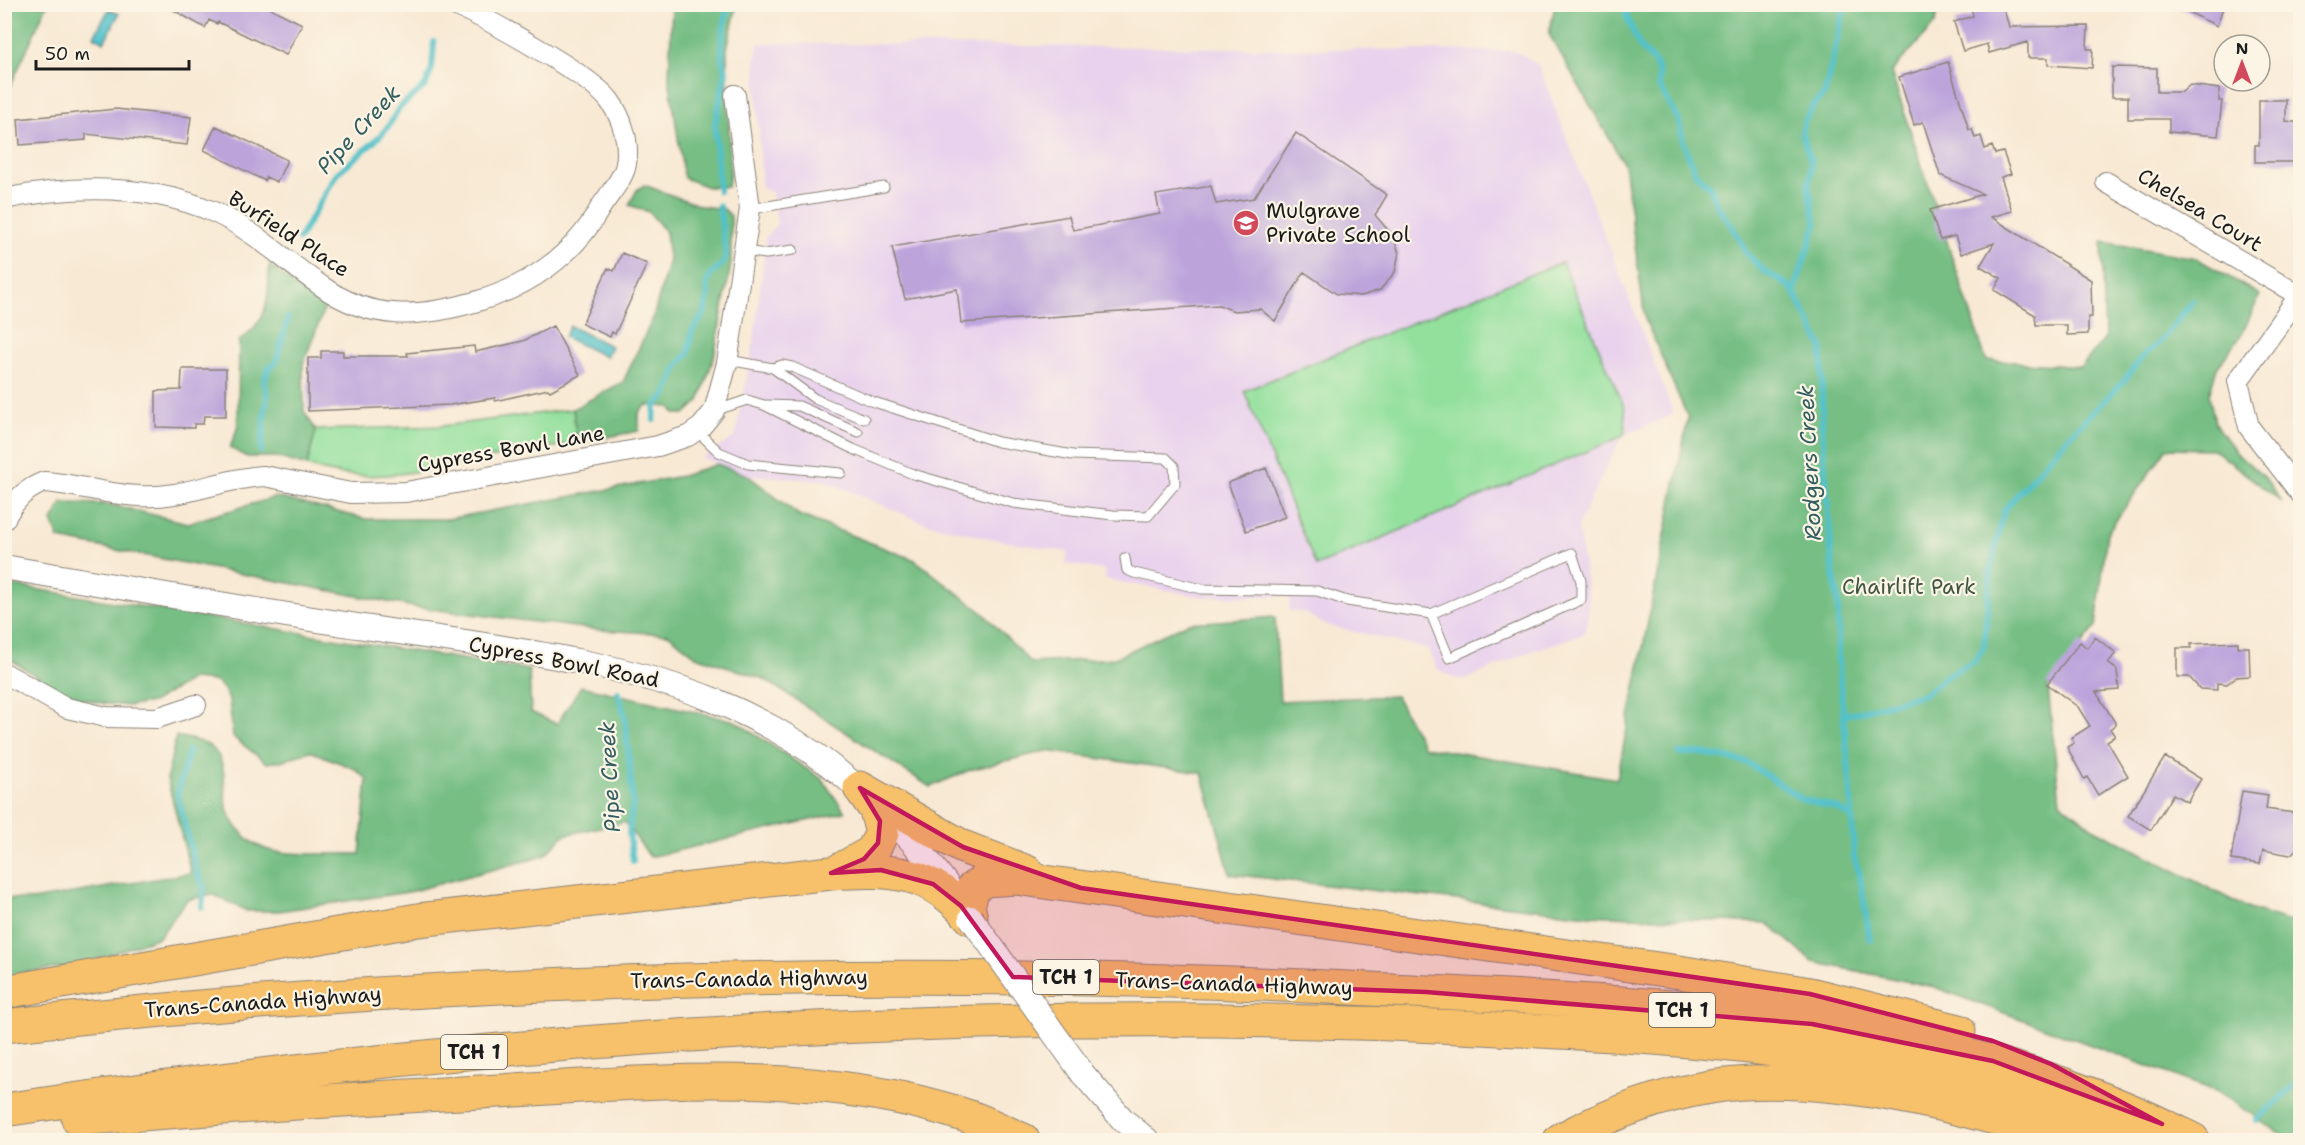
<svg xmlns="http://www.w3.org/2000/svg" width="2305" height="1145" viewBox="0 0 2305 1145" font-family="'Shantell Sans',sans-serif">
<rect width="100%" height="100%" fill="#fcf5e5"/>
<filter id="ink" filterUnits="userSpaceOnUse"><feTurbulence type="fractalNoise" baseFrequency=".0167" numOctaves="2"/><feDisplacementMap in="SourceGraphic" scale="12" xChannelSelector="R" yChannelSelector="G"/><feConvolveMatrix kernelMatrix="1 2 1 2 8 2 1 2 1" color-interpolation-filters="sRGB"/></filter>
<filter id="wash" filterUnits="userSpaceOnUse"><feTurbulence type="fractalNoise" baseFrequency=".008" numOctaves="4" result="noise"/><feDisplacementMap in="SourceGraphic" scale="24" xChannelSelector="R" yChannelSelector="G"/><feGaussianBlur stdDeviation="1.35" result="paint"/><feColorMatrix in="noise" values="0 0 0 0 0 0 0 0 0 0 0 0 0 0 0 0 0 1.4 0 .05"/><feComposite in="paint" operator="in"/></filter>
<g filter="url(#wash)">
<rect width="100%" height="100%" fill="#f8e9d4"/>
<path fill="#e9d2ed" d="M758 43 1512 51 1527 57 1539 66 1674 414 1621 437 1578 526 1589 601 1588 621 1583 634 1534 650 1467 679H1456L1437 669 1429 649 1325 625 1304 612 1289 611V596L1204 597 1105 579V570L1066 564 1068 552 987 538 920 521 826 481 747 475 702 458 735 437 754 341 766 237 777 224 772 192 762 188 755 61Z"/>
<path fill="#93e09d" stroke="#587e5c" stroke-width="1.5" d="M1562 262 1625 409V432L1621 437 1316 566 1244 391Z
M573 409 577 443C548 448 519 452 490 458 432 469 364 487 307 466L316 430 442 426Z"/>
<path fill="#76be84" stroke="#496d50" stroke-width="1.5" d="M5 4 47 5 5 98 4 5Z
M672 5H737L727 49 730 172 728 187H708L684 178 669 78Z
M1555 5H1938L1935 24 1891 72 1986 360 2081 367 2105 339 2102 242 2196 258 2260 295 2242 334 2217 368 2209 395 2215 423 2236 452 2265 478 2282 502 2213 449 2167 448 2107 533 2096 627 2048 688 2060 802 2093 828 2249 909 2300 925V1140H2290L2218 1092 1934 987 1813 962 1767 923 1588 915 1230 874 1202 773 1046 751 970 770 930 787 764 679 696 656 668 634 599 630 414 607 59 539 52 521 62 503 108 504 188 523 276 497 366 519H447L682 476 717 464 747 475 799 515 915 560 983 613 1031 663 1115 658 1188 623 1275 617 1280 701 1396 696 1424 747 1617 779 1688 418 1645 319 1624 164 1549 34Z
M644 185 701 206 724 209 731 216V264L714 357 699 401 685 414H675L670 407 647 405 639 412V431L577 443 573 409 623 382 653 318 669 260 666 232 649 212 629 205 637 190Z
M269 265 313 299 327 302 303 364 304 412 316 430 307 466 276 457H247L230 448 238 426 239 341C270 319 268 300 269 265Z
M4 584 529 670 531 712 557 724 581 686 735 721 822 779 845 812 650 857 625 822 564 835 544 856 409 892 279 911H247L212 894 187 900 159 937 77 966 5 975V898L32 900 191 873 167 778 176 736C188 739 202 740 211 747 228 761 223 785 226 804 231 826 250 846 272 851 295 856 335 853 360 854L367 779 353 768 310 751 281 761 267 763 233 737 229 700 223 688 214 681 192 679 152 703 129 706 107 704 78 698 53 687 5 656Z"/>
<path fill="#53c1c9" stroke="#386e72" stroke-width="1.5" d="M109 9 119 14 104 42 94 36Z
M570 326 611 346 606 357 564 337Z"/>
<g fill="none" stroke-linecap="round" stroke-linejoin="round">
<path stroke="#53c1c9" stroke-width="6" d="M1626 4V15L1640 47 1655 63 1659 73V86L1678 118 1683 141 1695 173 1711 188 1716 204 1730 223 1747 254 1764 271 1789 286 1794 292
M1845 4 1825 93 1814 105 1804 122 1802 135 1811 161V174L1808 184 1816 224 1794 292 1822 347V427L1832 562 1838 602V661L1851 792 1854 857 1860 876 1870 940
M719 191 715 124 726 71 722 59V40L728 4
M299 239 337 173 374 142 388 127 399 108 425 86 432 69 434 42
M654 420 655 406 666 395 678 365 688 354 692 331 704 314 708 296 707 283 710 275 723 263 726 255 719 206
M261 451 267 394 264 382 268 368 276 363 288 318
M618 692 625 717 631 781 633 802 629 832 633 861
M1843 716 1925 694 1946 676 1976 660 1984 646 1991 567 2004 510 2067 438 2123 382 2143 356 2161 341 2193 301
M188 751C187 768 177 784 178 797L197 873 204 887 202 907
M1679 753H1702L1746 762 1802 799 1837 808 1852 817
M2257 1120 2300 1080"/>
</g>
<g id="blocks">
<path fill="#bca4db" d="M163 4H262L302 24 286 55 218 22 217 24 209 20 205 28Z
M1980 4H1993L1995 9 2003 6 2009 27 2088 26 2087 49H2093L2092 68 2048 65V58H2028V42L1989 53 1987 44 1963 51 1954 22 1973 16 1971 7Z
M2172 4H2224L2217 26Z
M1948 62 1969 130 1972 129 1975 138 1981 136 1985 149 1992 146 1995 154 2003 152 2011 174 2001 177 2012 211 1991 217 2091 280 2092 317H2088V334L2067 335V325H2036L2035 315 1994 290 2001 278 1980 266 1994 243 1961 254 1955 236 1940 240 1930 210 1983 194 1940 175 1923 122 1914 125 1899 77Z
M2112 67 2157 68V92H2182L2190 85 2219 89V101H2222L2218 136 2169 132V119H2128V97H2112Z
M2259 100H2286V121L2301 123V162H2255V145H2259Z
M116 109 191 117 187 145 86 134V140L20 145 18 119Z
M216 126 287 160 277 182 266 177 265 181 204 150Z
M1296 133 1387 195 1375 215 1393 236 1399 253 1395 272 1380 290 1362 296 1337 294 1304 272 1275 321 1260 309 1234 311 1219 305 961 323 957 289 905 299 892 247 1069 216 1073 230 1160 214 1156 195 1211 186 1216 204 1254 198Z
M622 253 647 264 615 334 612 332 610 337 582 324 608 268 614 271Z
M553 326 580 375 550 391 548 389 495 401V398L450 405 308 411V358H321V351H343V356H408L407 353 474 346 475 352 523 341Z
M182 369H226V416H204L203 424H194V428L156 427V391L181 390Z
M1266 468 1285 517 1246 531 1228 483Z
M2095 637 2116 653 2108 663 2117 670 2119 690 2096 692 2116 724 2110 729 2115 736 2107 741 2128 776 2098 795 2087 777 2084 779 2067 747 2074 743 2071 738 2090 726 2078 707 2047 684 2080 642 2087 648Z
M2238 642V647H2249L2250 676 2236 677 2227 684 2217 683V690L2200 689 2189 677H2177V648H2191V644Z
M2165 757 2201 779 2187 802 2173 794 2151 830 2128 816Z
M2242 791 2268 795 2266 809 2301 814 2296 844 2299 847 2290 855 2263 850 2260 864 2231 860Z"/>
</g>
</g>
<g filter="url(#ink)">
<use href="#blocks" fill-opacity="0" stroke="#8a8278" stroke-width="1.5"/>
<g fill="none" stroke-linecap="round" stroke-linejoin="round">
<defs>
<path id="service" d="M750 209 884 187
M744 251 766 254 793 250
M728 360 773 368 815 399 864 419
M766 405 799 406 858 432
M714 411 747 400 764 405 853 449 913 474 1013 503 1113 515 1148 516 1175 484 1174 466 1166 458 1073 455 998 442 871 401 792 367 782 365 773 368
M696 430 719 452 748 464 841 473
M1125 558 1127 570 1134 573 1202 589 1317 591 1347 601 1431 614 1572 553 1581 581V600L1449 658 1431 614"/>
<path id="minor" d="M2106 182 2300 296
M4 199C74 185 150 184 216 213 255 231 285 261 320 285 371 322 420 318 478 301 527 287 574 255 599 210 607 196 624 179 626 164 630 142 622 117 609 100 590 75 482 15 451 4
M2299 296 2238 381 2249 427 2300 493
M4 520C14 501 24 490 44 482 77 484 108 495 140 496 183 499 222 478 264 476L351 493 406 492 658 446 688 436 701 427 714 411 727 363 750 209 735 95
M4 673 67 708 106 717 157 718 196 705"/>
<path id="tertiary" d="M4 567C124 588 244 609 364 627 613 665 793 673 954 894
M1083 1074 1123 1120 1147 1140"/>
<path id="motorway" d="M860 788 963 847 1027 872
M838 871 872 852 882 833 876 810 861 789
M971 918 968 906 973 888 985 880 1016 878 1679 972 1810 994 1959 1031
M4 992 418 920 831 873C891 869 929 869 971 918
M4 1026C458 976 914 966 1370 989 1648 1003 1941 1009 2193 1140
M4 1110C486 1037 973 1004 1460 1027 1685 1038 1913 1048 2122 1140
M78 1119C219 1108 359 1098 499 1091 657 1082 818 1065 970 1117 988 1123 1006 1133 1023 1140
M1560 1140C1607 1115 1657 1096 1710 1087 1820 1069 1964 1107 2069 1140"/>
</defs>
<use href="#service" stroke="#8a8278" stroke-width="11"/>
<use href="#minor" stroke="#8a8278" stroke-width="22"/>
<use href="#tertiary" stroke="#8a8278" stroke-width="26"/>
<use href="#motorway" stroke="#8a8278" stroke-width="35"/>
<use href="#service" stroke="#fff" stroke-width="9"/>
<use href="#minor" stroke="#fff" stroke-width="20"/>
<use href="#tertiary" stroke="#fff" stroke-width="24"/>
<use href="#motorway" stroke="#f7c06b" stroke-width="33"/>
<defs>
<path id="tertiary-bridge" d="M971 918 1083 1074"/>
</defs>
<use href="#tertiary-bridge" stroke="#8a8278" stroke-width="26" stroke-linecap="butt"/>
<use href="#tertiary-bridge" stroke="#fff" stroke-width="24"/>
</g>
</g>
<path fill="#c2185b" fill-opacity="0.2" stroke="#c2185b" stroke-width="4.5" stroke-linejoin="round" d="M860 788 963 847 1081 888 1810 994 1993 1041 2051 1064 2162 1124 1993 1061 1812 1024 1426 992 1013 977 961 906 933 884 881 870 831 873 864 859 878 843 880 821Z"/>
<defs>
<symbol id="school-disc" viewBox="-11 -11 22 22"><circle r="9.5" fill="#d1495b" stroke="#fcf5e5"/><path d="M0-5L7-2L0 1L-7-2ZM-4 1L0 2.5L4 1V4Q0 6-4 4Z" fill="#fff"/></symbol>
</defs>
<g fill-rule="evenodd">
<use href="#school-disc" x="1231" y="208" width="30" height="30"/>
</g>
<g text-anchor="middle" stroke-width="4.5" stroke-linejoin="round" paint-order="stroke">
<g fill="#fcf5e5" stroke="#5f5d58" stroke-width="1.5">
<rect x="1033" y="960" width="66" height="34" rx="4.5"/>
<rect x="1649" y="993" width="66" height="34" rx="4.5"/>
<rect x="441" y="1035" width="66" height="34" rx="4.5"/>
</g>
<g font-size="20" font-weight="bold" fill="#1c1c1c">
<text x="1066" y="984">TCH 1</text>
<text x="1682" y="1017">TCH 1</text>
<text x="474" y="1059">TCH 1</text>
</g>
<g font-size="21" fill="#1c1c1c" stroke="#fcf5e5">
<text transform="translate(2200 210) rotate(31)" y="7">Chelsea Court</text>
<text transform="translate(289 234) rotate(33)" y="7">Burfield Place</text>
<text transform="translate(511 449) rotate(-10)" y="7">Cypress Bowl Lane</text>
<text transform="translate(564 662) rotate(11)" y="7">Cypress Bowl Road</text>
<text transform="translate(749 979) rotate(-1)" y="7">Trans-Canada Highway</text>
<text transform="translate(1234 984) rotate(2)" y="7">Trans-Canada Highway</text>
<text transform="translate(263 1002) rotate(-4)" y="7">Trans-Canada Highway</text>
</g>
<g font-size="21" fill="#1c1c1c" stroke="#fcf5e5" text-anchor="start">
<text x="1266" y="218">Mulgrave<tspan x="1266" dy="24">Private School</tspan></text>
</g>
<g font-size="21" fill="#405743" stroke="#fcf5e5">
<text x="1909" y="594">Chairlift Park</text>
</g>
<g font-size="22" font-style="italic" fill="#325e61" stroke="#fcf5e5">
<text transform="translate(358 129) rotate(-47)" y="8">Pipe Creek</text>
<text transform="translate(1809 463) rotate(-93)" y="8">Rodgers Creek</text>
<text transform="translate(609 777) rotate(-93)" y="8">Pipe Creek</text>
</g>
</g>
<rect width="2305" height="1145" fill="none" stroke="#fcf5e5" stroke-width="24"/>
<g transform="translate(2242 63)"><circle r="28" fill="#fcf5e5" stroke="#a29e95" stroke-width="1.5"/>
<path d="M0-4.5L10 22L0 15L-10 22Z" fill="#d1495b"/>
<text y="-9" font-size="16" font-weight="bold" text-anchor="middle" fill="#1c1c1c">N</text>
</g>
<path d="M36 60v9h153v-9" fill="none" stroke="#1c1c1c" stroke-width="3"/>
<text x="45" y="60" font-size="18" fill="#1c1c1c" stroke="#fcf5e5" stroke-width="4.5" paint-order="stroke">50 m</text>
</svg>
